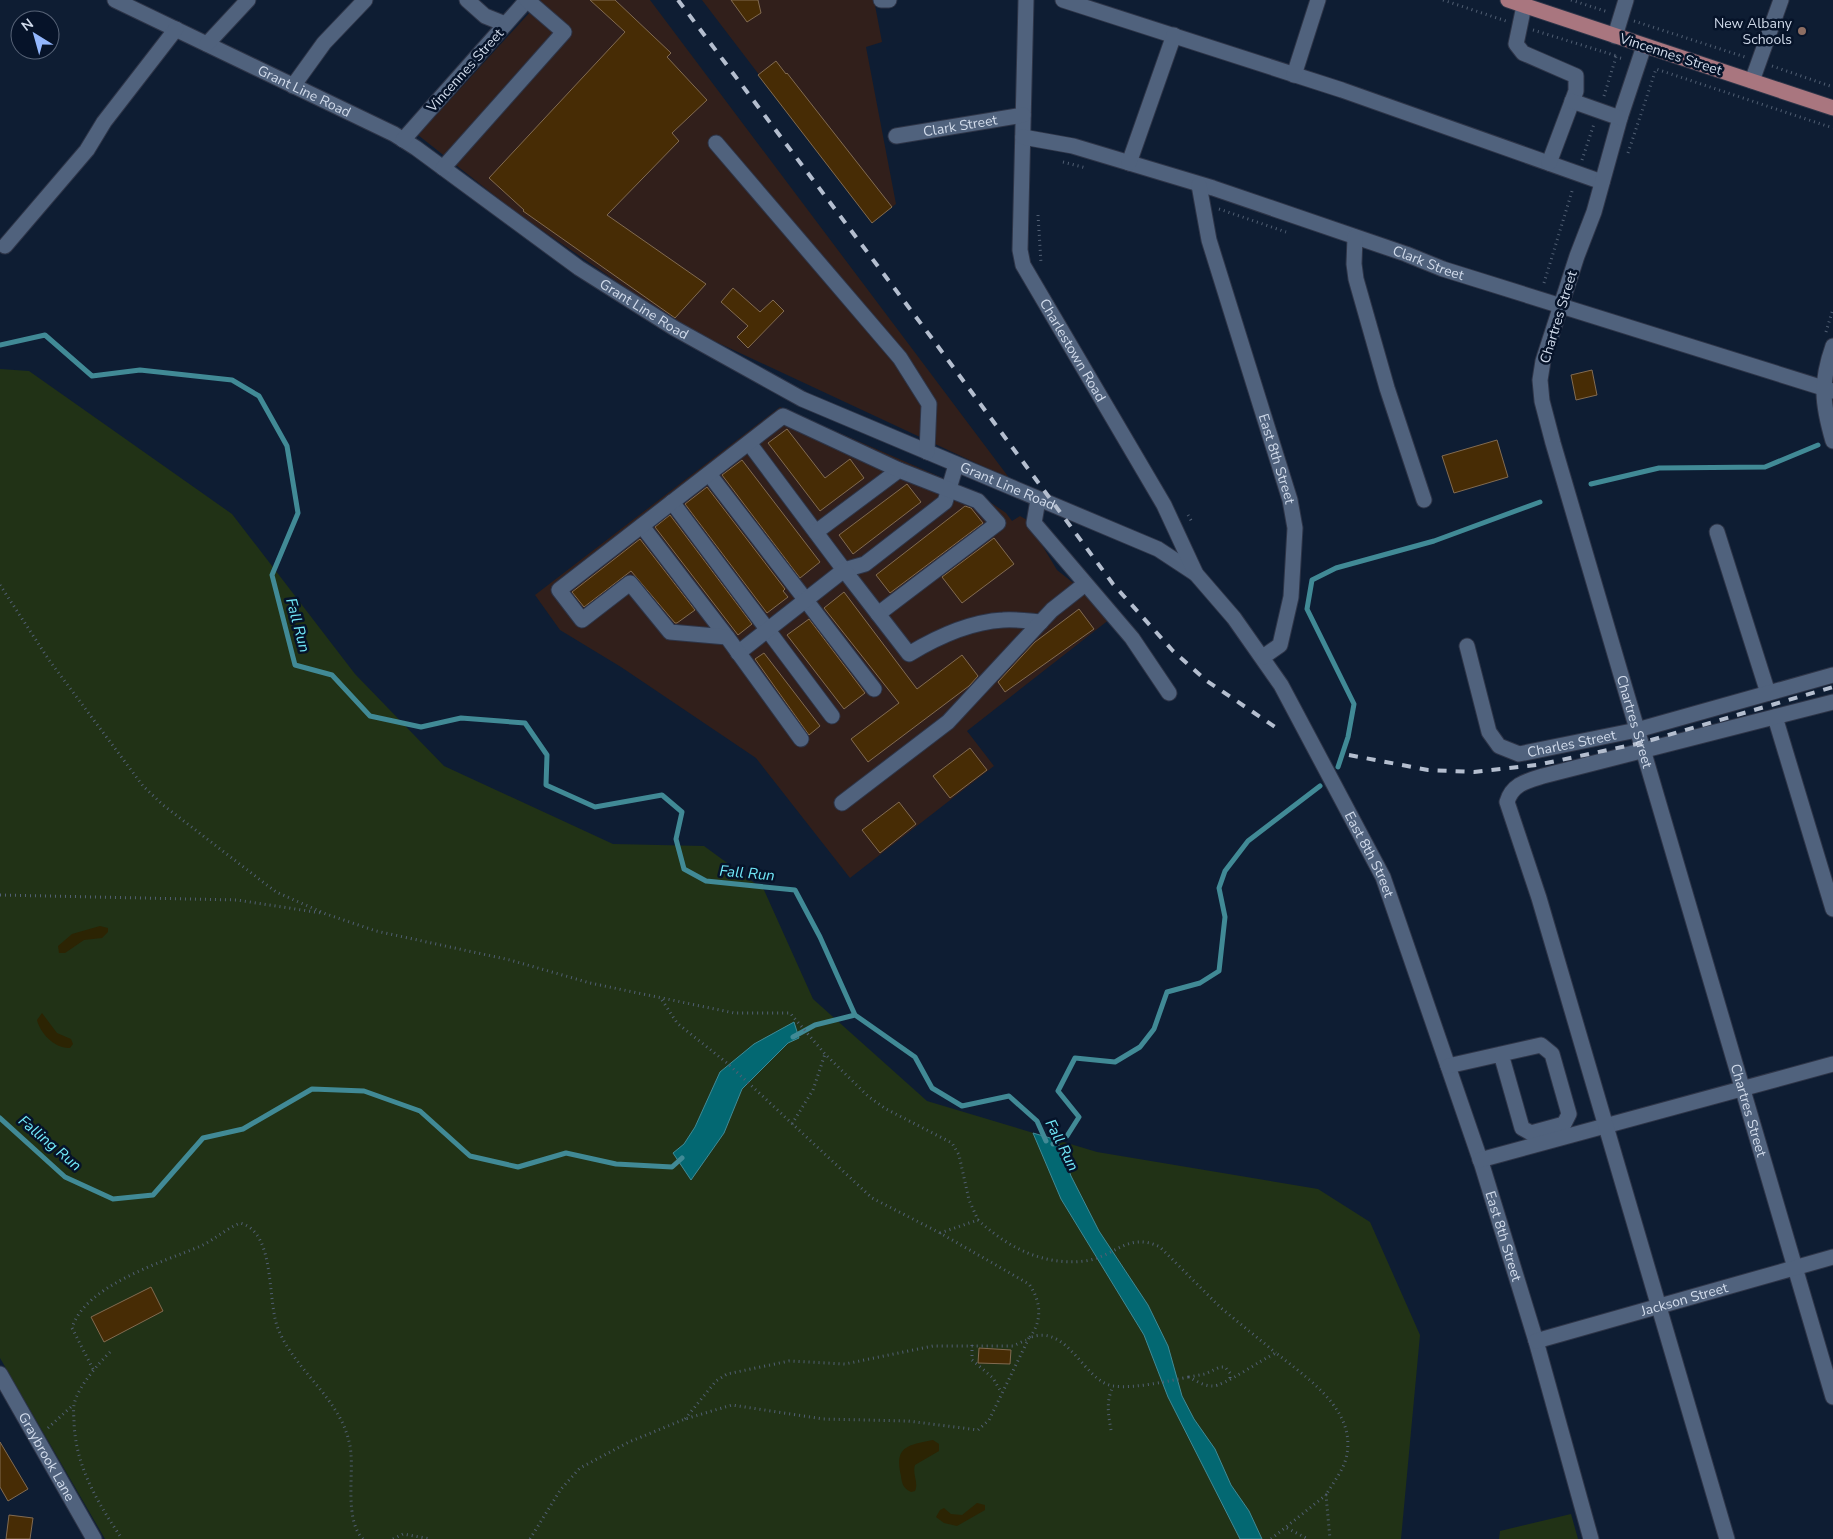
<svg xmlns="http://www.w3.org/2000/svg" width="1833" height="1539" viewBox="0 0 1833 1539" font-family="'Nunito Sans',sans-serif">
<rect width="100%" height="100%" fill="#0e1d33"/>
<path fill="#311f1b" d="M541 0H650L1010 479 680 325 514 211 418 135Z
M702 0H874L882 42 866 47 896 204 872 223Z
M780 407 977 493 1006 513 1012 521 1020 516 1027 520 1057 570 1091 597 1110 619 967 731 994 766 850 878 756 758 621 667 560 630 535 595Z"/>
<path fill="#213216" d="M0 369 29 371 232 514 355 674 444 766 613 844 704 846 764 890 813 999 927 1101 1097 1152 1318 1189 1370 1222 1420 1335 1401 1539H105L0 1358Z
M1571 1514 1578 1539H1499L1500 1531Z"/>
<path fill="#2c2403" d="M100 926 108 928V932L102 938 84 940 65 953H59L58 946 72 934Z
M42 1013 57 1033 71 1039 73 1044 70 1048C55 1049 40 1033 37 1020Z
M933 1440 939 1444V1451L915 1465C912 1475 919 1482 915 1491L911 1492C903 1488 902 1484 901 1476 894 1447 907 1445 933 1440Z
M977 1503 985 1505V1510L957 1526 944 1523 936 1517 940 1510 944 1508 951 1514 962 1515Z"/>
<path fill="#036872" stroke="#418a96" d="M794 1022 799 1038 788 1043 742 1089 724 1133 691 1180 673 1153 684 1144 695 1127 720 1072 754 1044Z
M1033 1133 1057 1140 1071 1176 1099 1231 1148 1305 1168 1346 1182 1396 1194 1419 1215 1449 1231 1485 1249 1511 1262 1539H1240L1168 1397 1144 1335 1061 1199Z"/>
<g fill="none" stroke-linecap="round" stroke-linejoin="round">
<path stroke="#418a96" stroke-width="5" d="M0 345 45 335 92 376 140 370 232 380 259 396 287 446 298 513 272 575 295 665 332 675 370 716 421 727 461 718 525 723 547 755 546 785 595 807 662 795 682 812 676 839 684 869 706 881 795 890 820 937 855 1015 915 1057 932 1088 962 1106 1009 1096 1037 1121 1046 1141
M1591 484 1659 468 1765 467 1818 445
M1338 767 1348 737 1354 704 1307 609 1312 580 1336 568 1434 541 1540 502
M793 1037 815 1025 855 1015
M0 1118 65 1177 113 1199 153 1195 203 1138 243 1129 312 1089 364 1091 420 1111 470 1156 518 1167 566 1153 616 1164 672 1167 682 1158
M1053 1144 1067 1136 1079 1117 1058 1091 1075 1058 1115 1062 1140 1047 1154 1029 1167 992 1200 983 1219 971 1225 917 1219 888 1225 871 1248 841 1320 786"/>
</g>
<path fill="#472c05" stroke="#826b51" d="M590 0H615L671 53 667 57 707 100 672 133 679 141 607 215 706 284 675 318 523 211 524 210 489 178 625 32Z
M731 0H758L761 13 747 22Z
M776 61 786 74 787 73 892 207 872 223 758 75Z
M733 288 760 312 773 300 784 311 748 348 737 337 748 326 721 302Z
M1592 370 1597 395 1576 400 1571 375Z
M787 429 825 478 850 459 864 478 820 511 768 443Z
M1497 440 1508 477 1454 493 1442 456Z
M742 460 820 562 800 578 722 475Z
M907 484 921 502 853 554 839 535Z
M707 487 785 589 783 591 788 597 767 613 685 504Z
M965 506 971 508 983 523 890 593 876 575Z
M670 515 752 624 738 635 655 527Z
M994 538 1014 564 962 603 942 577Z
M640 539 695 610 677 623H675L631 571 584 607 572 592Z
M844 592 917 689 962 655 978 676 969 686 868 762 851 739 899 703 824 608Z
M1079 609 1094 629 1005 692 998 682 1035 642Z
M809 619 865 693 844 709 787 635Z
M764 653 820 726 809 735 755 659Z
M970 748 987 770 950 798 933 776Z
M899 802 916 824 880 853 862 830Z
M151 1287 163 1311 104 1342 91 1317Z
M979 1348 1011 1350 1010 1364 978 1363Z
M0 1442 28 1489 8 1501 0 1487Z
M9 1515 33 1518 30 1539H6Z"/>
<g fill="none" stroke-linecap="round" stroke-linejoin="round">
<defs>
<g id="minor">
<path id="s1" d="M115 0 394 134 416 148 579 268 674 328 802 399 1158 549 1196 574"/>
<path d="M467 0 485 16 505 24"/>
<path d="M881 0H889"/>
<path id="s2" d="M1026 0 1020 250 1023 265 1164 505 1196 574 1234 618 1281 685 1383 877 1482 1165 1536 1341 1591 1539"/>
<path d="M1063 0 1342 90 1602 182"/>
<path d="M1524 6 1516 44 1523 53 1576 76V91L1549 163"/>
<path d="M1615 36 1626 0"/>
<path d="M207 44 248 0"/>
<path id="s3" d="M1644 46 1620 118 1594 212 1577 256 1543 361 1540 380 1542 401 1553 443 1833 1397"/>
<path d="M1294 75 1318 0"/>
<path d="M1752 81 1781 0"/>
<path d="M293 86 324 43 365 0"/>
<path d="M1572 101 1620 118"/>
<path id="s4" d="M896 136 1023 115"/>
<path id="s5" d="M1023 137 1073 146 1213 188 1406 254 1443 269 1833 391"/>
<path d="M403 140 527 0"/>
<path d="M716 143 900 358 929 404 927 452"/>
<path d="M1129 163 1174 35"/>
<path d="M443 168 564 32 527 0"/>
<path id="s6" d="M1199 185 1209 240 1290 500 1295 528 1291 597 1280 645 1263 657"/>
<path d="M1355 237 1354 264 1356 279 1387 388 1424 500"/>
<path d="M5 246 87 150 104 122 176 29"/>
<path d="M1833 346C1820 383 1822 403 1833 441"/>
<path d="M749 443 844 570 865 564 945 502 956 465"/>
<path d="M709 474 874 689"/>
<path d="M1038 500 1034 523 1132 638 1169 693"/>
<path d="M672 502 832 716"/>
<path d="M642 526 727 637"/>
<path d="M816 532 899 470 978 501 998 523 878 614"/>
<path d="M1717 532 1768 693"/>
<path id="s7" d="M1467 646 1489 732 1499 746 1519 754 1637 730 1833 675"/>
<path d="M738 653 844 570 909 654C937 637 969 622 1003 620 1015 619 1029 621 1041 622"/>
<path d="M1775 717 1833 909"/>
<path d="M801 739 727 637 670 632 630 583 582 620 559 590 783 416 899 470"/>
<path d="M842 803 948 722 1052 610 1085 584"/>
<path d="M1448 1066 1541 1045 1552 1054 1569 1114 1564 1124 1531 1133 1522 1128 1501 1054"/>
<path d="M1480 1160 1833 1064"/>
<path id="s8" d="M1536 1341 1833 1257"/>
<path id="s9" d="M0 1374 94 1539"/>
<path d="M1727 1539 1539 898 1507 802C1512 784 1527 781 1543 776L1833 702"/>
</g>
<path id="major" d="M1508 0 1833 108"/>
</defs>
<use href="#minor" stroke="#2e3548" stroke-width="17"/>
<use href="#major" stroke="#2e3548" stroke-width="17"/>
<path stroke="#515f73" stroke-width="3" stroke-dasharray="1 4" stroke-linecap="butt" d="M1443 0 1506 21
M1571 0 1608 12
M1634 21 1745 57
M1533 30 1617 56
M1772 66 1833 87
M1604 96 1616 57 1624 59
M1628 153 1656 69 1833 128
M1582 160 1594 124
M1063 162 1086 168
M1219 209 1286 232
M1038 215 1041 263
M1544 283 1573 188
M1826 332 1833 309
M1188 515 1192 522
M0 585 49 660 143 786 163 805 276 892 326 914 376 931 510 960 590 983 734 1013H790L825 1054 869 1097 886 1109 952 1143 959 1155 969 1200 978 1220
M0 895 237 900 321 913
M662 1000 677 1023 727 1063 872 1198 940 1233 1029 1284C1041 1301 1043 1321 1029 1338 1068 1322 1083 1381 1113 1386 1134 1389 1168 1381 1189 1377
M792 1124 813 1090 825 1054
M940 1233 978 1220C1007 1247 1043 1266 1085 1261 1115 1257 1128 1231 1160 1247L1221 1308 1276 1353
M972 1345V1360L993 1378 1001 1392
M110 1352C98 1364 77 1388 74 1405 73 1410 74 1416 74 1421 75 1466 98 1503 122 1539
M93 1369 72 1328C85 1285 163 1262 201 1246 215 1239 226 1229 240 1223 277 1232 266 1303 279 1331 298 1375 347 1403 351 1454 353 1478 345 1521 363 1539
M1230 1378V1373L1225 1367H1220L1205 1374 1189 1377C1196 1381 1204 1386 1212 1386 1223 1387 1262 1359 1276 1353 1307 1378 1355 1409 1347 1454 1345 1468 1333 1483 1326 1495
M685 1419 716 1381 727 1374 789 1361 845 1364 933 1346H1013L1026 1340
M48 1428 73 1405
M1111 1430C1108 1413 1106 1402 1113 1386
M1287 1528 1308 1539
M393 1539 403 1534 431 1539
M530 1539 561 1489 580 1468 629 1442 685 1419 732 1405 823 1419 908 1421 978 1430 989 1420 1029 1338
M1271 1539 1326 1495 1330 1539"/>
<use href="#minor" stroke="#50627d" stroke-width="15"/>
<use href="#major" stroke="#a9767f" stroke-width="15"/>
<path stroke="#b4becf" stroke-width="4" stroke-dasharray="9 9" stroke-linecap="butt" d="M678 0 931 337 1113 584 1173 651 1207 681 1281 731
M1349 755 1428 770 1474 772 1537 765 1641 743 1833 687"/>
</g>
<circle fill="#8d6e63" stroke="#061329" stroke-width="2" cx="1802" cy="31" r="5"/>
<g text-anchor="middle" stroke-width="5" stroke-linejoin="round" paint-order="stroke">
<g font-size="14" fill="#d1dbeb" stroke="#061329" text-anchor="end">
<text x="1792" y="28">New Albany<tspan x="1792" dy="16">Schools</tspan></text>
</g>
<g font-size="14" fill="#d1dbeb" stroke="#061329">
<text transform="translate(1671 54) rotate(18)" y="5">Vincennes Street</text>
<text transform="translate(465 70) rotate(-48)" y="5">Vincennes Street</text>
<text dy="5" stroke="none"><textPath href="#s1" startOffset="210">Grant Line Road</textPath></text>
<text dy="5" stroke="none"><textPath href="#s4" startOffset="65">Clark Street</textPath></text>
<text dy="5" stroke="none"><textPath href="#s5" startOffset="425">Clark Street</textPath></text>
<text dy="5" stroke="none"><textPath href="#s1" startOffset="615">Grant Line Road</textPath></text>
<text transform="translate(1558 317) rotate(-73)" y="5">Chartres Street</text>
<text dy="5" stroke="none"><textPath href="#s2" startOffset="364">Charlestown Road</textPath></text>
<text dy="5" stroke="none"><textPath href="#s6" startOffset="285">East 8th Street</textPath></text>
<text dy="5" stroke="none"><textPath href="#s1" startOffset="1020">Grant Line Road</textPath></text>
<text dy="5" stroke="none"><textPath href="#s3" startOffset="705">Chartres Street</textPath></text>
<text dy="5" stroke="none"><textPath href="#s7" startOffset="181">Charles Street</textPath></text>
<text dy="5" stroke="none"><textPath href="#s2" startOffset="951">East 8th Street</textPath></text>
<text dy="5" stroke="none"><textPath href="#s3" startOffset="1110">Chartres Street</textPath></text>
<text dy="5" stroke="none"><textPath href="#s2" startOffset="1356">East 8th Street</textPath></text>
<text dy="5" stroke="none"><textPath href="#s8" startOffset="154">Jackson Street</textPath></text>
<text dy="5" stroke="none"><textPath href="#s9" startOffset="95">Graybrook Lane</textPath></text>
</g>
<g font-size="15" font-style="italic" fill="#72eafa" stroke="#061329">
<text transform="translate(298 625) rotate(75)" y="5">Fall Run</text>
<text transform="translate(747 873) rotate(5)" y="5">Fall Run</text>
<text transform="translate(50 1143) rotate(40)" y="5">Falling Run</text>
<text transform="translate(1062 1145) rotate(63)" y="5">Fall Run</text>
</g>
</g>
<g transform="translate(35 35) rotate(323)"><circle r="24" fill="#061329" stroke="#576377"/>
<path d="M0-4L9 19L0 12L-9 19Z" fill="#93b7fd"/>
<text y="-8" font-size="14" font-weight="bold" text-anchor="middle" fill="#d1dbeb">N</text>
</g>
</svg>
